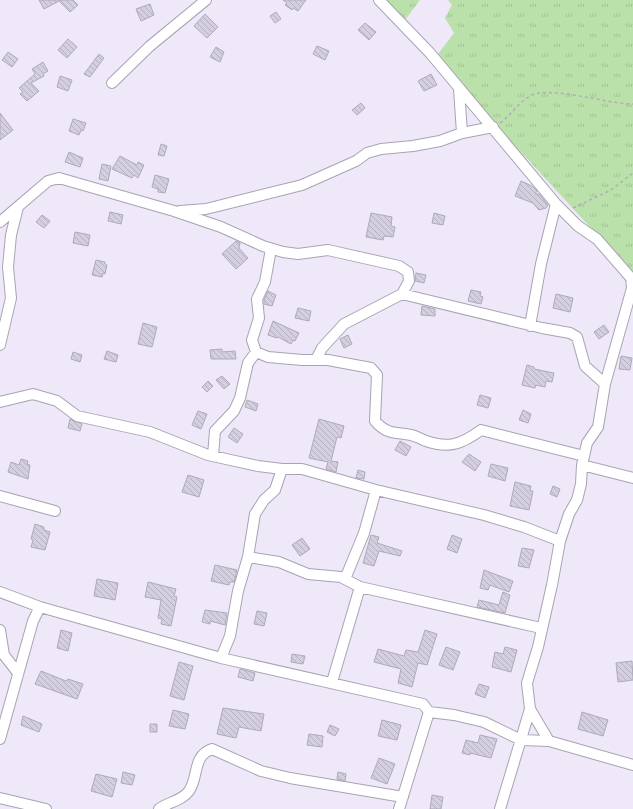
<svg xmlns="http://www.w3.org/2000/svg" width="633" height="809" viewBox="0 0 633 809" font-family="Signika,sans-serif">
<defs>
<pattern id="grass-tufts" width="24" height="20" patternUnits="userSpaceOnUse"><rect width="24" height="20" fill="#bbe1aa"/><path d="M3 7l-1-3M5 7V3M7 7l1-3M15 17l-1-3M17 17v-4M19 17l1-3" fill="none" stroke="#a1c193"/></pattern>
<pattern id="building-back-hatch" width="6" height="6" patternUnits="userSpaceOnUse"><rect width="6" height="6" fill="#d4cedf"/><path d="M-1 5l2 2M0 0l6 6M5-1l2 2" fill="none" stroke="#b6b1c0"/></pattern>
</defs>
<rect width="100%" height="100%" fill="#eee8f9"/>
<path fill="url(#grass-tufts)" d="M386 0H420L405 20Z
M448 0H633V274L435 58 454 33 445 18 452 5Z"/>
<path fill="url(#building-back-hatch)" stroke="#afaaba" d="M39 0H73L78 5 70 12 59 1 44 9Z
M283 0H306L298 11 293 8 292 10 285 5 287 3Z
M150 4 154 15 141 21 136 9Z
M276 12 281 19 275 23 270 16Z
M205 14 218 27 207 38 194 26Z
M365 23 376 32 369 40 358 30Z
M68 39 77 47 67 58 58 50Z
M317 46 329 51 325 60 313 54Z
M216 47 224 52 220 62 210 57Z
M8 52 18 59 12 67 2 60Z
M99 54 104 58 90 77 84 74Z
M43 62 48 71 43 74 44 76 31 83 39 91 27 101 20 94 23 92 19 88 35 74 32 69Z
M431 74 437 85 424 91 418 81Z
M60 76 72 80 68 91 57 87Z
M361 103 365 108 357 115 352 110Z
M0 113 13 130 0 140Z
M73 119 86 123 83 131 81 130 79 135 69 131Z
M161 144 167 146 164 156 158 155Z
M69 152 83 158 80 167 65 162Z
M120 156 137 165 138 162 144 165 138 178 134 175 132 178 112 169Z
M102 164 111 166 108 181 99 179Z
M155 175 169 179 165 193 158 192V189L152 187Z
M521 181 532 186 537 191 535 194H539L548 205 546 208 539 210 533 203 515 196Z
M110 212 123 215 121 224 108 221Z
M371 213 392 217 391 226 395 227 393 237 384 236 383 240 366 237Z
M434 213 445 216 443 225 432 223Z
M42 215 50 221 44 228 36 222Z
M75 232 90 235 88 246 73 243Z
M236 241 240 243 239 248 248 258 236 269 222 254Z
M96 260 105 262V264L107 265 105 274 103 273 102 277 92 275Z
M416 273 426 275 424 283 415 281Z
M471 290 481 292 480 296 483 297 481 304 468 301Z
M268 291 276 295 272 306 264 304V300Z
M556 294 573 298 570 312 553 308Z
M422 306 435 309V316L421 315Z
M298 308 311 311 309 321 295 318Z
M273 321 299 333 295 341 293 340 291 344 278 337 277 338 268 335Z
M143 323 157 327 152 347 138 344Z
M604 325 609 332 599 339 594 332Z
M348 335 352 344 344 348 340 339Z
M222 349V352L235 351 236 359H211L210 350Z
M107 351 118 355 116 362 104 359Z
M73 352 82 355 80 362 71 359Z
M621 356 632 358 630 370 619 369Z
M527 365 534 367V369L554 373 552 382 546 381 545 387 536 385 535 388 522 385Z
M222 376 230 384 224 389 216 380Z
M208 381 213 386 207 392 202 387Z
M480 395 491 398 488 408 477 405Z
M247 400 258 404 256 411 245 407Z
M523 410 531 414 528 423 519 420Z
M198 411 207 414 201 429 192 425Z
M70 419 82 424 80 431 68 428Z
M319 419 344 426 341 438 337 437 331 461 338 462 336 472 326 469 328 462 309 458Z
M234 428 243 434 237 443 228 437Z
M400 441 411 447 406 456 395 450Z
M469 454 481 462 475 471 462 462Z
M21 459 28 461 27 464 30 465 28 479 8 472 11 462 19 465Z
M491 464 508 468 505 481 488 476Z
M358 470 365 472 364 479 356 478Z
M188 475 204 480 199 497 182 492Z
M515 482 531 486 530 491H533L529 510 510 506Z
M553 486 560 489 557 497 550 494Z
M35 524 44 527V530L50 532 45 550 31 547 33 540 31 539Z
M371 535 379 537 377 543 402 551 400 556 379 551 374 566 363 563Z
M452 535 462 539 457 553 447 549Z
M302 538 310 549 300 556 292 545Z
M522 548 534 550 529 568 518 566Z
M215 565 237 570 234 582H230L229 585 211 581Z
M484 570 513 581 509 592 490 585 488 590 480 588Z
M97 579 118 583 115 600 94 596Z
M148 582 176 589 174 596 177 597 171 626 161 624 162 619 158 618 161 600 145 597Z
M503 592 510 595 505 613 477 607 479 600 499 605Z
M205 610 227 613 225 625 210 621V624L202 622Z
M257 611 267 613 264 626 254 624Z
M61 630 72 633 68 651 57 648Z
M425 630 437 634 427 665 418 663 412 687 398 683 401 669 374 662 378 649 404 656 406 650 418 652Z
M446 647 460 652 453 670 439 665Z
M505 647 517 650 511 672 492 667 495 652 503 654Z
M292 654 305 656 303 664 291 662Z
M632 661 633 680 618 682 616 663Z
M179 662 193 666 184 700 170 696Z
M240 669 255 673 253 681 238 677Z
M41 671 66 681 68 679 83 684 77 699 35 684Z
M479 684 489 687 485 698 475 694Z
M223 708 264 714 261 731 239 727 236 738 217 734Z
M173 710 189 714 185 729 169 726Z
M582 712 608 720 603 736 578 729Z
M23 716 42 724 39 732 21 725Z
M382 720 401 725 397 740 378 736Z
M150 724H157V732H150Z
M330 725 339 729 335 736 327 732Z
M309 734 323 736 322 747 307 745Z
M480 735 497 739 491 758 470 753V755L462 753 466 740 478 743Z
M379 758 395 764 387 784 371 778Z
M123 772 135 775 132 785 121 783Z
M338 772 346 774 345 781 337 779Z
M96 774 117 779 112 797 91 791Z
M432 795 443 797 441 809H430Z"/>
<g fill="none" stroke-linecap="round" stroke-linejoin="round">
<defs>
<path id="street" d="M379 0 430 53 556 204 578 226 597 239 631 278 632 288 605 384 598 427 587 443 582 465 633 478
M112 83 150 46 206 0
M459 89 462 133
M180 211 206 209 302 185 356 161 367 153 381 149 413 146 440 141 462 133 493 127
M0 222 48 181 59 178 174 211 221 227 263 246 283 252 298 254 328 250 399 266 408 272 409 281 402 294 542 328 570 333 577 337 585 366 605 384
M271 249 265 282 257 299 259 318 252 340 256 352 268 357 302 360H328L371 368 377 375 375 421C387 435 396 432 411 435 416 436 421 439 426 441 449 449 462 444 481 430L584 456
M530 326 541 264 556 204
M0 345 11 298 8 267 11 235 18 207
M316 360 322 348 344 324 402 294
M0 402 33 394 57 401 77 416 150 432 208 455 258 466 282 469H302L376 490 484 515 524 527 560 541 552 585 538 647 527 683 530 709 500 809
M213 456 215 431 234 411 240 398 248 363 256 352
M0 496 55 511
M560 541 569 514 577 500 581 484 582 465
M248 557 279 562 308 574 341 577 360 587 541 628
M345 579 364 533 376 490
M0 592 40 607
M0 630 4 655 18 673
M221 658 230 636 238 591 248 557 255 514 264 500 275 490 282 469
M332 682 360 587
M530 709 549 741
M0 739 33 621 40 607 221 658 423 704 429 712 454 715 484 722 521 740 549 741 633 765
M0 798 46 809
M159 809C168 802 182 801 189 791 199 777 192 756 212 749L261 771 290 778 403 797
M399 809 429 712"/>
</defs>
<use href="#street" stroke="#a8a3b3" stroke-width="12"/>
<path stroke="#b0abb9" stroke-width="1.5" stroke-dasharray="3 3" stroke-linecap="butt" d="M500 123C511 115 518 103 530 96 549 85 607 104 633 104
M573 208 611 190 633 173"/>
<use href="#street" stroke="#fff" stroke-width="10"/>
</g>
</svg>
